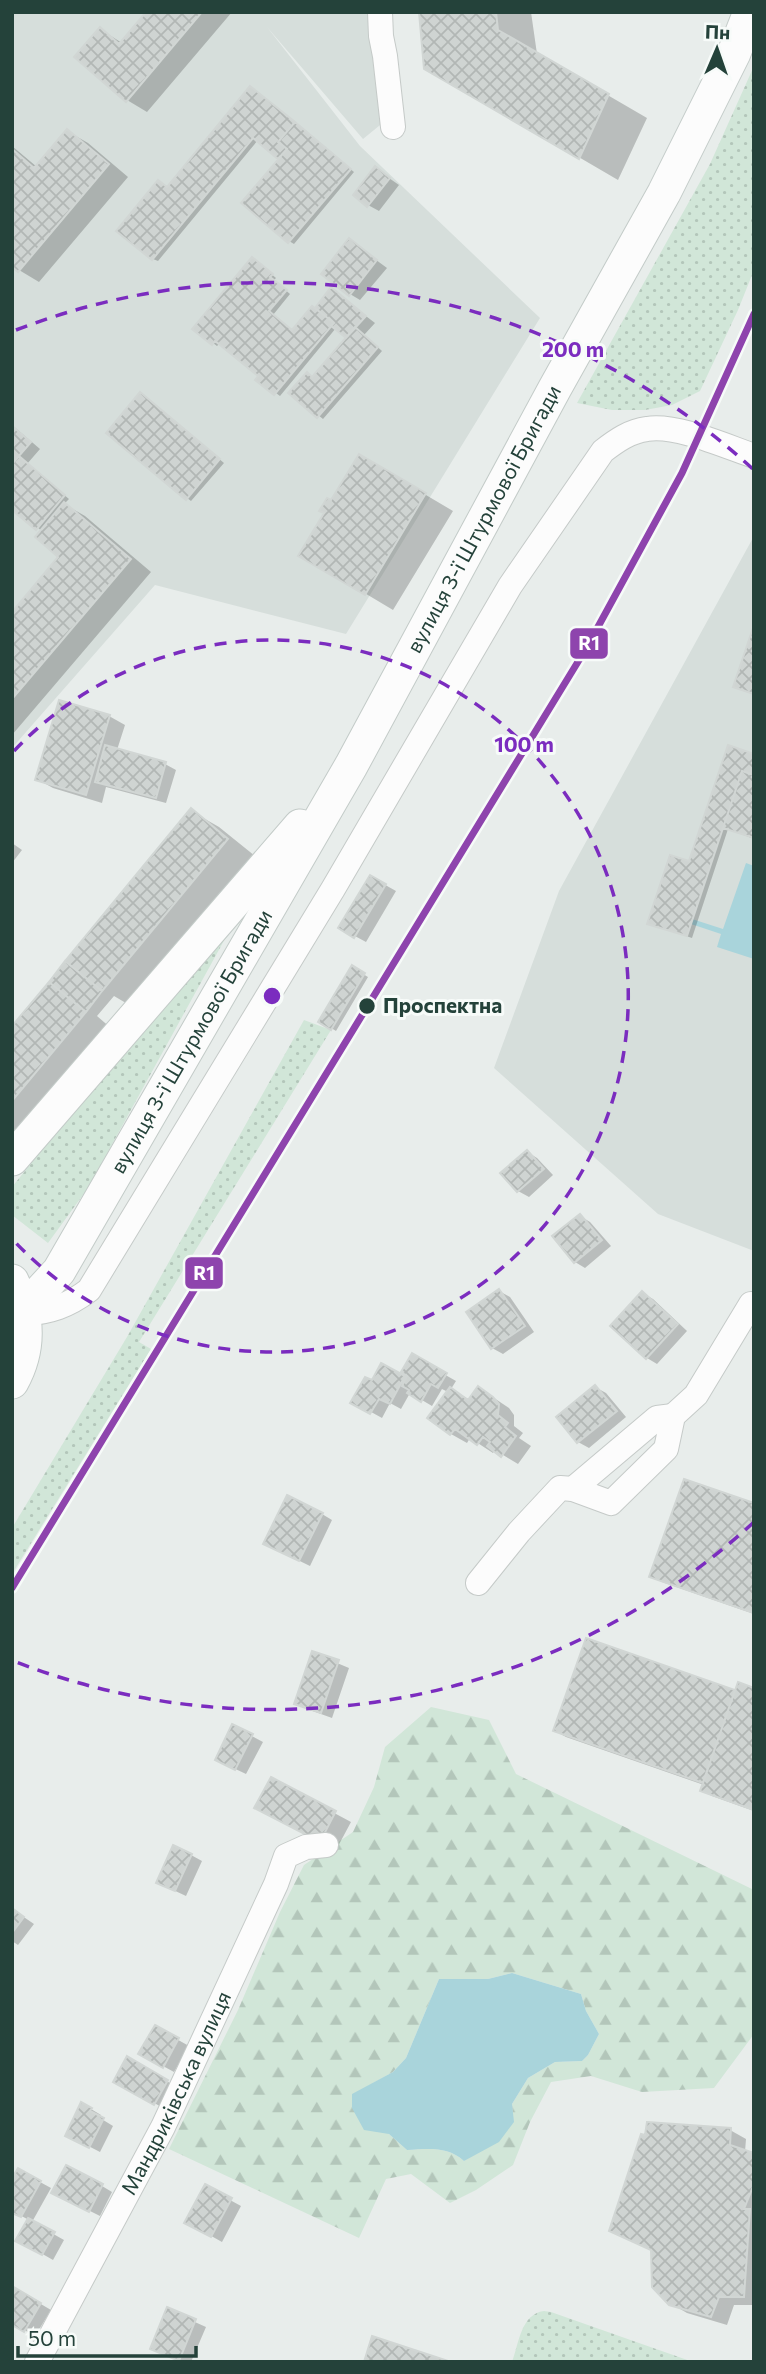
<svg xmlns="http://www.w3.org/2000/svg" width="766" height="2374" viewBox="0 0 766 2374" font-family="Commissioner,sans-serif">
<defs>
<pattern id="grass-dots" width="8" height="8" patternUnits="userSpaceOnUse" patternTransform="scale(1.75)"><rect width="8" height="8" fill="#d1e6d8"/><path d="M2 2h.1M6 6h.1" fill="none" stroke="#b3c6ba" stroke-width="1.8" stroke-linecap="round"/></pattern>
<pattern id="forest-firs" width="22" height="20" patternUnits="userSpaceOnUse" patternTransform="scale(1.75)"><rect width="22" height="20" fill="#d1e6d8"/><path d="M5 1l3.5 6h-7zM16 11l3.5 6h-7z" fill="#b3c6ba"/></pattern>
<pattern id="building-cross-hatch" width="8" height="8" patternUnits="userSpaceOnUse" patternTransform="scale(1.75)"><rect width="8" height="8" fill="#cfd4d2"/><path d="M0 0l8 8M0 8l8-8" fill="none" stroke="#b2b7b5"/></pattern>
</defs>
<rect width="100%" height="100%" fill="#e8edeb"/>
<path fill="#d6dedb" d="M12 12H378L385 121 363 139 267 27 360 146 540 318 346 634 155 585 12 748Z
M754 536V1251L658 1214 494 1068 559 891Z"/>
<path fill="url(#grass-dots)" d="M754 66V270L738 310 700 391 672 405 645 410H612L577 403 710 164Z
M254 886 88 1188 48 1243 12 1215V1187Z
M304 1020 331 1030 139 1342 151 1349 12 1574V1528L127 1337Z
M544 2311 551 2312 693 2362H512C519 2343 521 2314 544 2311Z"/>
<path fill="url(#forest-firs)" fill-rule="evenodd" d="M431 1707 489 1720 516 1774 754 1890V2034L714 2088 642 2092 591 2076 551 2082 530 2122 513 2165 476 2190 450 2203 411 2174 386 2179 359 2238 169 2149 238 2010 280 1912 304 1865 353 1832 374 1787 385 1747ZM512 1973 581 1994 586 2011 599 2034 588 2055 582 2061 555 2062 528 2078 512 2104 513 2122 464 2161C447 2146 429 2149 407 2150L389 2134 352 2095 393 2072 406 2058 439 1979H488Z"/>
<path fill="#a9d4db" d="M746 863 754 866V959L717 947 721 934 691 924 692 919 723 929Z
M512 1973 581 1994 586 2011 599 2034 588 2055 582 2061 555 2062 528 2078 512 2104 514 2122 499 2142 464 2161C447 2146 429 2149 407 2150L389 2134 364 2130 352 2108V2094L393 2072 406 2058 439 1979H488Z"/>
<path fill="#0003" d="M148 12H232L147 112 127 100 100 29 122 43Z
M420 12H531L537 54 647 118 618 180 426 68Z
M255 91 354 172 294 244 289 241 281 159 258 140 158 261 153 259 119 230 168 188Z
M67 131 88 143 128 177 39 282 19 270 12 193V146L37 167Z
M376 169 399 185 379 211 368 205Z
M349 240 387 268 360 300 350 294Z
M257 262 276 278 274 280 290 294 273 315 293 332 332 290 375 323 364 335 382 351 323 419 291 393 313 378 349 338 336 328 280 396 257 379 260 376 220 343 217 346 213 343Z
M145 397 224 463 191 501 187 498Z
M12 425 40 449 27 464 69 499 64 504 85 516 151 572 12 735V614L61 557 42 531 12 508Z
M360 456 453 511 393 610 301 555Z
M109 716 125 725 117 750 165 764 176 770 166 803 106 787 102 803 53 788 37 779Z
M729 748 754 756V839L728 829 692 938 653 925 691 863Z
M191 811 219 827 255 856 131 1006 114 996 97 1016 112 1029 12 1151V1029Z
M12 843 22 850 12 863Z
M371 877 396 891 366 942 340 928Z
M353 968 368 977 336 1031 320 1021Z
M527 1152 537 1158 553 1175 529 1197 518 1191Z
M580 1216 590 1222 611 1246 585 1268 575 1262Z
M499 1291 510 1297 534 1332 503 1354 492 1348Z
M642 1293 653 1299 687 1331 657 1364 647 1358Z
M412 1356 456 1381 451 1389 470 1400 479 1388 509 1408 514 1415V1426L523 1433 519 1438 531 1446 518 1464 495 1450 493 1453 470 1438 467 1443 451 1434 448 1392 442 1389 432 1406 410 1393 401 1409 390 1403 382 1418 353 1402 373 1383 382 1366 407 1380Z
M595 1387 606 1393 626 1417 589 1448 578 1442Z
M754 1505V1614L662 1582 651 1576Z
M322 1514 332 1520 310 1566 275 1549Z
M587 1640 736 1692 754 1690V1811L712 1796 702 1791 704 1785 566 1737 555 1731Z
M313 1653 349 1668 332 1718 307 1709 296 1703Z
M233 1726 263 1742 246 1774 227 1765Z
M271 1779 351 1822 336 1850Z
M191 1855 202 1861 186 1896 169 1888Z
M12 1909 34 1924 18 1945 12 1941Z
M155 2027 189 2046 174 2072 141 2054Z
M128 2059 177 2087 165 2109 115 2081Z
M91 2109 101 2115 100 2118 113 2126 100 2152 67 2135Z
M730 2130 746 2139 745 2152 754 2155V2305H734L727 2325 687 2313 670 2303 653 2251 612 2230Z
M18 2170 51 2188 32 2222 64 2240 53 2260 18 2240 29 2220 12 2211Z
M102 2186 112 2192 100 2216 64 2198Z
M206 2187 241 2206 222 2242 197 2228Z
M12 2287 51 2310 35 2336 12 2323Z
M168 2310 206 2327 191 2362H180L152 2348Z"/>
<path fill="url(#building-cross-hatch)" stroke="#d1d6d4" stroke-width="2" d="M146 12H202L126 102 74 57 100 27 119 44Z
M419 12H496L498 30 609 94 579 159 424 69Z
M250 86 295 122 278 142 287 149 278 159 253 138 152 260 116 231 158 180 167 187Z
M295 122 351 169 288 243 241 203 287 149 278 142Z
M67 129 109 164 18 272 12 267V149L34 168Z
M375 166 390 178 367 207 353 195Z
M349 238 377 260 349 296 321 274Z
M252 257 273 274 270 277 287 290 269 311 292 330 312 306 334 323 274 395 255 380 258 376 215 341 212 345 192 329Z
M331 287 366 316 346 338 331 326 334 323 315 308Z
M355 327 378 347 317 418 288 393 307 372 312 377Z
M140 392 220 459 186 500 106 433Z
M12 426 31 442 12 464Z
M359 454 426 493 365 595 298 556 324 513 319 511 327 498 331 500Z
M19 456 65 495 36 530 12 510V464Z
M64 502 131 559 12 699V612L58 557 35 537Z
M754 625V694L733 687Z
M59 700 110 715 86 795 35 780Z
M105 745 166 762 156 798 95 782Z
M728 745 754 754V775L742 771 687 936 647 924 670 855 689 861Z
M742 771 754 775V838L723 828Z
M191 808 228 839 102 991 65 961Z
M370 875 386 884 354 938 338 928Z
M65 961 102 991 86 1012 49 982Z
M352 965 365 973 331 1030 318 1022Z
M49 982 86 1012 12 1101V1026Z
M527 1150 544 1169 517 1192 500 1173Z
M580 1214 602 1240 574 1263 552 1236Z
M499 1289 525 1326 491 1349 466 1312Z
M642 1291 678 1324 646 1359 610 1326Z
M412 1353 447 1373 438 1388 431 1384 421 1402 407 1393 409 1390 402 1386 407 1376 401 1372Z
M381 1363 405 1376 390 1404 379 1399 370 1414 350 1403 365 1377 372 1380Z
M595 1385 617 1411 577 1443 556 1417Z
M478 1386 493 1397 499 1404 498 1415 508 1423 505 1427 516 1436 501 1457 487 1446 490 1442 483 1437 477 1445 455 1429 450 1435 427 1418 450 1387 468 1400Z
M684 1479 754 1503V1613L649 1577Z
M287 1495 323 1513 299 1561 263 1544Z
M586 1638 735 1690 703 1783 553 1731Z
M312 1651 339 1660 321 1713 294 1704Z
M738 1682 754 1688V1810L700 1791Z
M232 1724 253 1734 235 1770 215 1760Z
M271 1777 336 1811 320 1842 254 1808Z
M173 1845 192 1854 175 1891 156 1883Z
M12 1908 24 1917 12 1933Z
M155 2025 179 2038 163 2068 138 2054Z
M127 2056 168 2080 154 2105 113 2082Z
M81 2102 92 2108 90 2111 104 2118 89 2148 65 2136Z
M647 2122 731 2128 730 2145 754 2153V2184L744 2209H750L744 2297H719L711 2317 669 2305 652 2287 651 2250 609 2231 641 2134 645 2135Z
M66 2165 103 2184 89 2212 51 2193Z
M18 2168 41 2181 21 2217 12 2213V2178Z
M205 2184 232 2198 211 2237 184 2223Z
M28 2218 55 2232 42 2255 15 2241Z
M12 2286 41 2303 24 2332 12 2325Z
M167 2307 196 2319 179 2361 150 2349Z
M372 2336 451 2362H364Z"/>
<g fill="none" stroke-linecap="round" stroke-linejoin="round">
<defs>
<g id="street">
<path d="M380 12 381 36 385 56 393 127"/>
<path d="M24 1314C50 1312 68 1306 89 1290L333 889 510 586 603 451C616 441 630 431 647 429 676 424 725 446 754 456"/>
<path d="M573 1489 657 1418 673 1416"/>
<path d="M478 1583 519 1532 560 1488 573 1489 611 1503 666 1449 673 1416 696 1395 751 1304"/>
<path id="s1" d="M37 2362 163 2127 276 1884 286 1856 306 1847 326 1845"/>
</g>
<g id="secondary">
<path d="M12 1159 300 826"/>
<path d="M12 1281C28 1314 31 1348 12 1382"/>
<path id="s2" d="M23 1310 59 1271 351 766 555 388 664 193 734 53 750 12"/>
</g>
</defs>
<use href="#street" stroke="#c5cac8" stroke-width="26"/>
<use href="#secondary" stroke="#c3cbc8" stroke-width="35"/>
<use href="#street" stroke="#fcfcfc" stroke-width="24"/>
<use href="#secondary" stroke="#fcfcfc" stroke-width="33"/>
<defs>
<path id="rail-1" d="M12 1588 587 647 682 473 754 314"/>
</defs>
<use href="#rail-1" stroke="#f7fbf9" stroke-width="12"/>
<use href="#rail-1" stroke="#8e44ad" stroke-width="7"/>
</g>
<g fill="none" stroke="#7b2cbf" stroke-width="3.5" stroke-dasharray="12 9">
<path d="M14 751A356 356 0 1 1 14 1241"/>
<path d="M754 1522A713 713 0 0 1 16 1662M16 330A713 713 0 0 1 754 470"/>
</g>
<circle fill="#24423a" stroke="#f7fbf9" stroke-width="2.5" cx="367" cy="1006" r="9"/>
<g text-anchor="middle" stroke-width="6" stroke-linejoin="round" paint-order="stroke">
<g font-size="21" fill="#24423a" stroke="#f7fbf9">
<text dy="7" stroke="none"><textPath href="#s2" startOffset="917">вулиця 3-ї Штурмової Бригади</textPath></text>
<text dy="7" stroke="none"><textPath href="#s2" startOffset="318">вулиця 3-ї Штурмової Бригади</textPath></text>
<text dy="7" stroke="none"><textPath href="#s1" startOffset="303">Мандриківська вулиця</textPath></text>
</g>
<g font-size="21" font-weight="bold" fill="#24423a" stroke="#f7fbf9" text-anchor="start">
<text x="383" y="1013">Проспектна</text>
</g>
</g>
<circle cx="272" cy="996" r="10" fill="#7b2cbf" stroke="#f7fbf9" stroke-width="3.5"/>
<g font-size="21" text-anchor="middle" font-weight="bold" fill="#7b2cbf" stroke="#f7fbf9" stroke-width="6" stroke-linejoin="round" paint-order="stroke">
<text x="573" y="357">200 m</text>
<text x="524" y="752">100 m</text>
</g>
<g stroke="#f7fbf9" stroke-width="2.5">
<rect x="569" y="627" width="40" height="33" rx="7" fill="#8e44ad"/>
<rect x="184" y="1256" width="40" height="34" rx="7" fill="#8e44ad"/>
</g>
<g font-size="19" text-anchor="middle" font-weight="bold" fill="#fff">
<text x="589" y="650">R1</text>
<text x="204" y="1280">R1</text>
</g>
<rect width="766" height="2374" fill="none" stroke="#24423a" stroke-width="28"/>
<g transform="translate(717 49) rotate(2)" stroke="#f7fbf9" stroke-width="5" paint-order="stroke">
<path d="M0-5L12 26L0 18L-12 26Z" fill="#24423a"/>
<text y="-10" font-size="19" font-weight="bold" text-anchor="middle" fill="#24423a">Пн</text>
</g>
<path d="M18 2346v10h178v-10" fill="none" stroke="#24423a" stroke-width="3.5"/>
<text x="28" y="2346" font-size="21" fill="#24423a" stroke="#f7fbf9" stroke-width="5" paint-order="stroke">50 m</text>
</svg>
